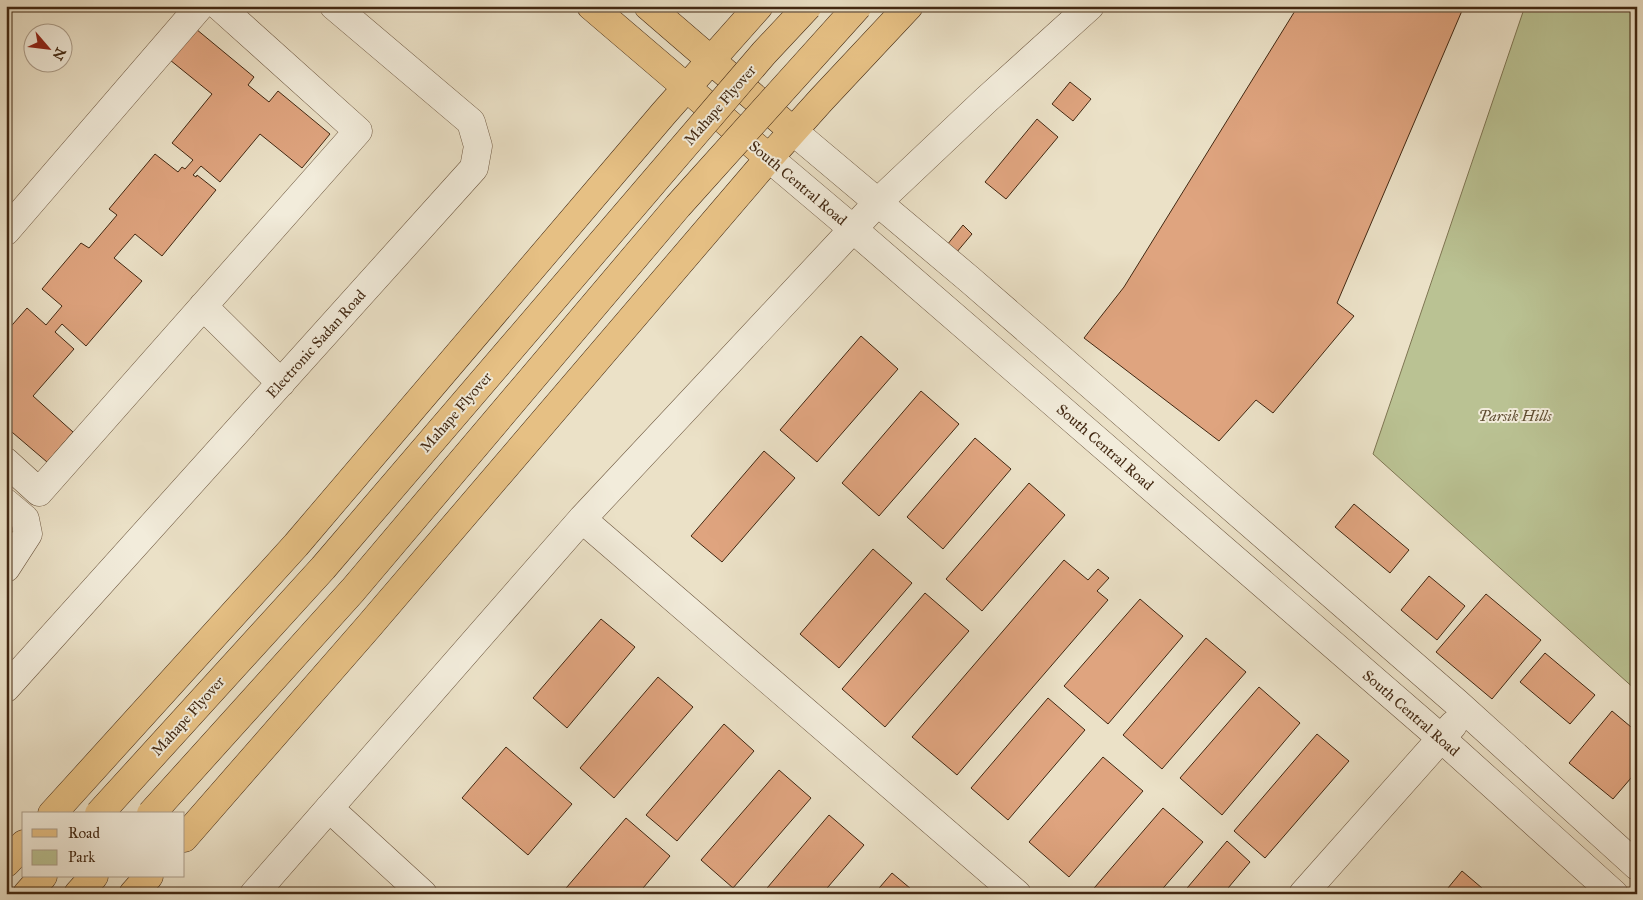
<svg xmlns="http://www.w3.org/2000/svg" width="1643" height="900" viewBox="0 0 1643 900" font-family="'IM FELL Great Primer',serif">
<rect width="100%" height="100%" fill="#ebe1c7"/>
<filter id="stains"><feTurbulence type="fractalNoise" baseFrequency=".004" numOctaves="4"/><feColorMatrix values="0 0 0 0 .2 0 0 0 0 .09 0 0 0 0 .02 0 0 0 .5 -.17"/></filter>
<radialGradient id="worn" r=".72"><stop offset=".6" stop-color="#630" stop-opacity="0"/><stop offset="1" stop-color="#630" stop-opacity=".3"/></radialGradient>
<path fill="#bac293" stroke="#7e7552" d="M1525 6H1637V691L1373 454Z"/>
<path fill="#dfa47f" stroke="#422812" d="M1298 6H1464L1337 303 1354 316 1273 413 1256 400 1219 441 1084 338 1124 287Z
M196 29 254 77 248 85 269 102 278 91 330 134 302 168 260 134 220 182 201 166 193 175 196 177 197 175 216 190 162 256 135 234 114 258 142 281 86 346 62 324 55 332 74 349 33 396 73 432 47 462 6 427V332L27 308 46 325 62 306 42 289 81 243 89 248 117 215 109 209 155 154 178 172 182 167 185 169 193 160 172 143 212 94 170 60Z
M1070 82 1091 99 1073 121 1052 104Z
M1037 119 1058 137 1006 199 985 182Z
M963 225 972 234 956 253 947 245Z
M861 336 898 369 817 462 780 430Z
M921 391 959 424 879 516 842 483Z
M975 438 1011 469 943 549 907 517Z
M764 451 795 478 722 562 691 536Z
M1029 483 1065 515 982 611 946 579Z
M1354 504 1409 550 1390 573 1335 527Z
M873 549 912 583 839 668 800 634Z
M1064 560 1088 580 1098 569 1109 578 1097 591 1108 600 957 775 912 737Z
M1429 576 1465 606 1437 640 1401 610Z
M925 593 969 631 885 727 842 689Z
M1486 594 1541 640 1492 699 1436 652Z
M1140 599 1183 636 1108 724 1064 686Z
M601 619 635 647 567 728 533 698Z
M1206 638 1246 672 1162 769 1123 735Z
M1545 653 1595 695 1570 724 1520 682Z
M658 677 693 707 614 798 580 768Z
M1259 687 1300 723 1222 815 1180 778Z
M1048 698 1085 730 1008 820 971 788Z
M1612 711 1637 732V771L1613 799 1569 763Z
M724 724 754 751 677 841 646 815Z
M1317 734 1349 761 1265 858 1234 831Z
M506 747 572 804 528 855 462 798Z
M1103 757 1143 791 1069 877 1029 842Z
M779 770 811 798 733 888 701 860Z
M1163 808 1203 842 1158 894H1089Z
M829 815 864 845 822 894H762Z
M626 818 670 856 638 894H561Z
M1227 841 1250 862 1223 894H1182Z
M1462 871 1489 894H1443Z
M892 873 917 894H874Z"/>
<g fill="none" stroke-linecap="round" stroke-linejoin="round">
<defs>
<path id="minor" d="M793 131 969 279 1457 703 1637 866
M769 158 853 229 1442 739 1614 894
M6 231 200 6
M203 306 281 383
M6 462 39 492 358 131 219 6
M6 503 25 519 28 534 6 568
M582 519 1017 894
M6 688 474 168 478 146 471 122 334 6
M329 808 423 894
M254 894 582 519 853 229 878 202 986 100 1090 6
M1303 894 1453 725"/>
<path id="major" d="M591 6 769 158
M648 6 793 131
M52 814 296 545 664 113 759 6
M184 838 369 626 769 158 821 100 909 6
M6 863 24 844
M27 894 43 876
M78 894 94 876
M133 894 149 876"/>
</defs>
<use href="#minor" stroke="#6c563f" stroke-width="29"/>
<use href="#major" stroke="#422812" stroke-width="29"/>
<use href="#minor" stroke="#f2ecdb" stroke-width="28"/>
<use href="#major" stroke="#e6c084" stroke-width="28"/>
<defs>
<path id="major-bridge" d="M99 814 323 568 764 53 808 6
M151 814 353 590 678 206 858 6"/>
</defs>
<use href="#major-bridge" stroke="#422812" stroke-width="29" stroke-linecap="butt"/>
<use href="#major-bridge" stroke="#e6c084" stroke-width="28"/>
</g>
<g text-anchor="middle" stroke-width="4" stroke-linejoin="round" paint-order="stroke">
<g font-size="15" fill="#422812" stroke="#f2ecdb">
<text transform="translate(720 105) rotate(-49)" y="5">Mahape Flyover</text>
<text transform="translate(798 183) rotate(40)" y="5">South Central Road</text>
<text transform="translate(316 344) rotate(-48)" y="5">Electronic Sadan Road</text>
<text transform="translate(456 412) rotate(-49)" y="5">Mahape Flyover</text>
<text transform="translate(1105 447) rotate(41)" y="5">South Central Road</text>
<text transform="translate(1411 713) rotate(41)" y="5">South Central Road</text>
<text transform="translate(188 716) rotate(-48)" y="5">Mahape Flyover</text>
</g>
<g font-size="15" font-style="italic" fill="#604e32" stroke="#f2ecdb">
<text x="1515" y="421">Parsik Hills</text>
</g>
</g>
<rect width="1643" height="900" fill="none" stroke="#ebe1c7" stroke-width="25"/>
<rect x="8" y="8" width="1628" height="885" fill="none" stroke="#422812" stroke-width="2.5"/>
<rect x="12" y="12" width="1618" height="875" fill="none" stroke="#422812"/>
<rect x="22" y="812" width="162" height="65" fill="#f2ecdb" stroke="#ac9e8b"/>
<rect x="32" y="829" width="25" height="8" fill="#e6c084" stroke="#ac9e8b"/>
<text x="68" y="838" font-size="15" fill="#422812">Road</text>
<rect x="32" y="850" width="25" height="15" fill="#bac293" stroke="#ac9e8b"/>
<text x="68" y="862" font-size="15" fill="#422812">Park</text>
<g transform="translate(48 48) rotate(118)"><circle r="24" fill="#f2ecdb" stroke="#ac9e8b"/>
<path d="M0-4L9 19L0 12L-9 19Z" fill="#8f2418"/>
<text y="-8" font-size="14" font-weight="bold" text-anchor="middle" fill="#422812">N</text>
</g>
<rect width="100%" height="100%" filter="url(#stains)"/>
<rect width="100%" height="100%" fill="url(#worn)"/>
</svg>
